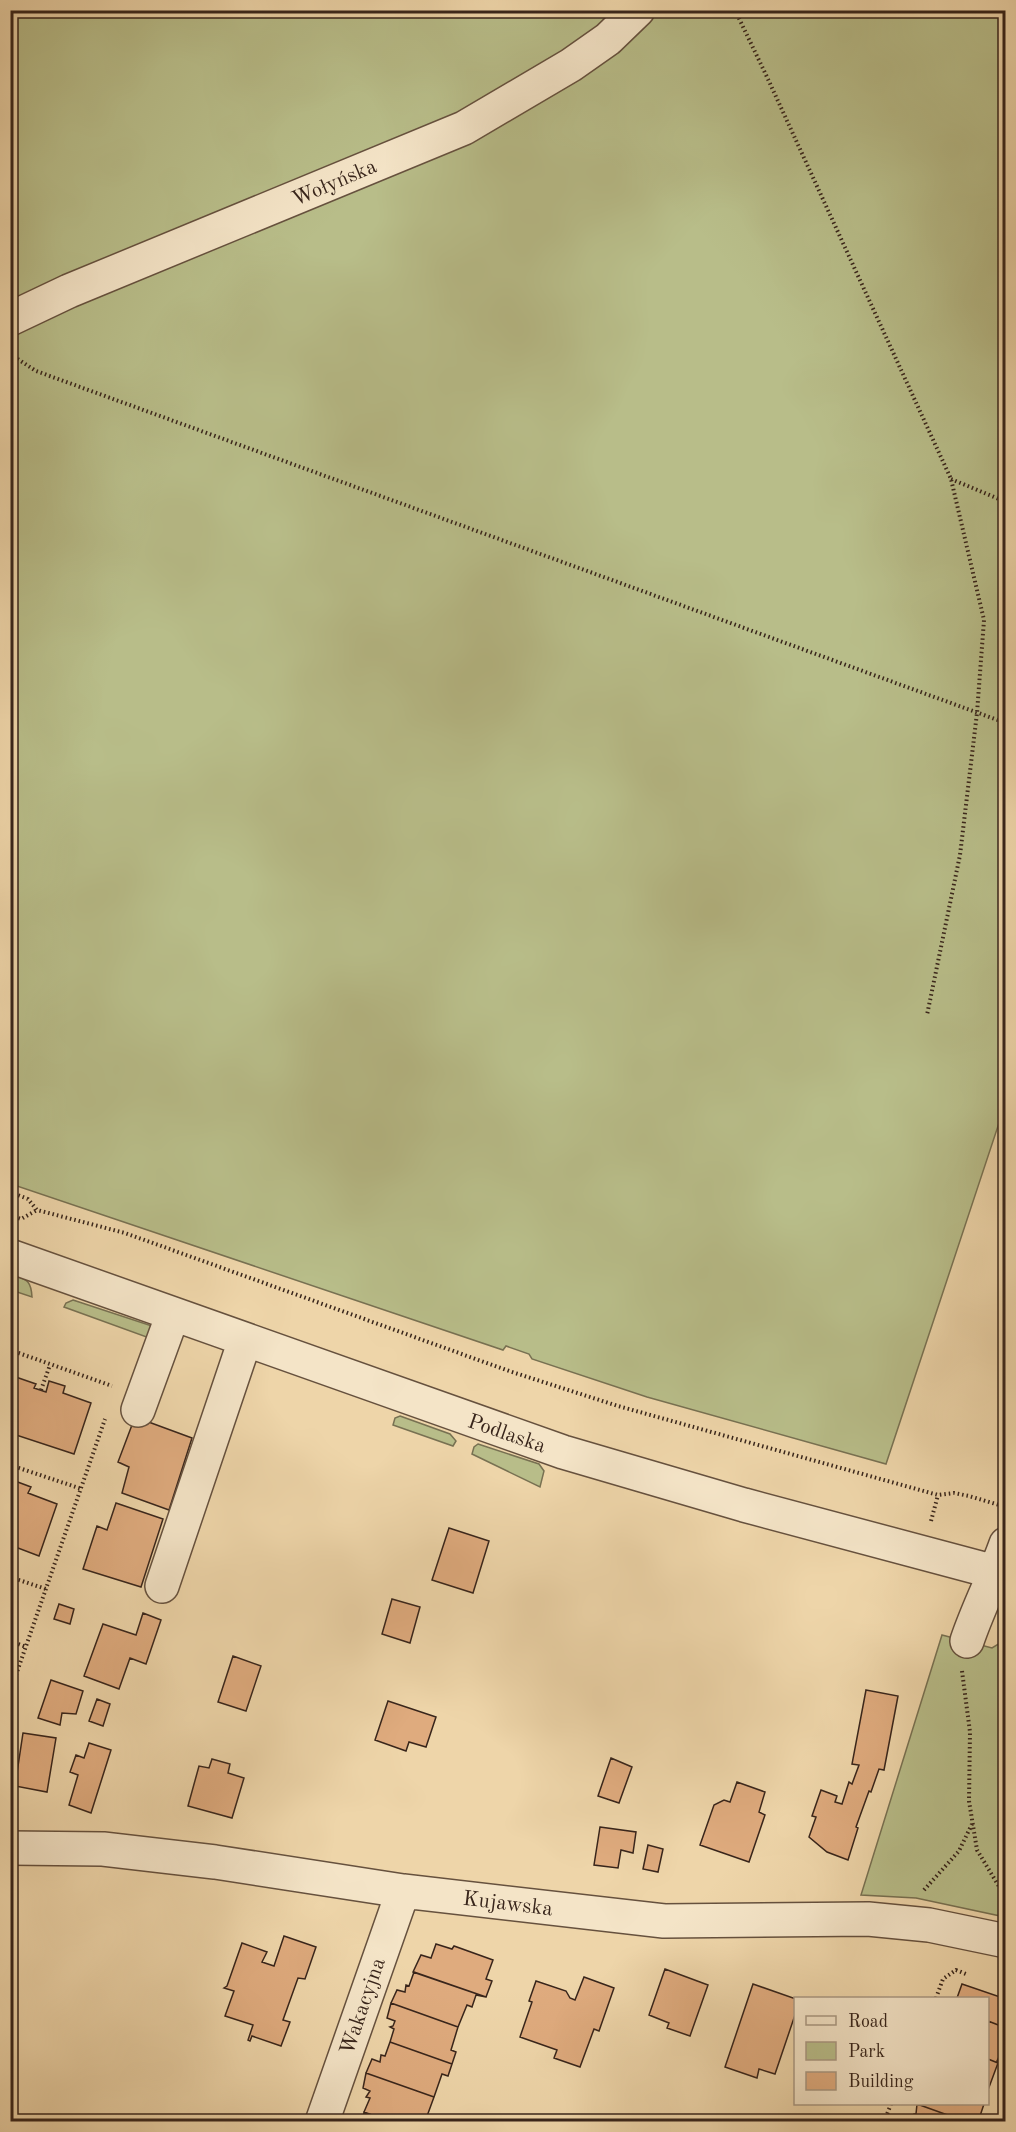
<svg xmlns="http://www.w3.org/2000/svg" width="1016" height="2132" viewBox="0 0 1016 2132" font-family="'Old Standard TT',serif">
<rect width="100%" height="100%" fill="#eed5a9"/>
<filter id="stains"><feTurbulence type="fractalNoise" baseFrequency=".00333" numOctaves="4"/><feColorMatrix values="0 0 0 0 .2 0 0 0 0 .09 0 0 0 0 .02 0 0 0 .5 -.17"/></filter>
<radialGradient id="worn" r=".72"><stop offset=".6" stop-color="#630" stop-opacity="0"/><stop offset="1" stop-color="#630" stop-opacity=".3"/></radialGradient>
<path fill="#b8bd89" stroke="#787152" stroke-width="1.5" d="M11 11H1005V1105L886 1464 647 1397 532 1359 529 1354 506 1346 503 1350 11 1184Z
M11 1274C26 1280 31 1279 32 1297L11 1290Z
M73 1300 152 1326V1339L64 1307 66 1303Z
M400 1416 450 1434 456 1441 453 1446 393 1425 395 1418Z
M478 1444 539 1464 544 1471 540 1487 472 1454 474 1447Z
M942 1635 992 1648 1005 1640V1917L916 1898 861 1895Z"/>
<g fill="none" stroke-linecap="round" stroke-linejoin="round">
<path stroke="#767c77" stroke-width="10" d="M1002 10 1006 12"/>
</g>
<path fill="#dfab7e" stroke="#38251b" stroke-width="1.5" d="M10 1375 36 1384 34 1388 46 1392 49 1381 65 1386 63 1393 91 1403 74 1454 10 1433Z
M135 1417 192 1438 169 1510 122 1493 129 1467 118 1462Z
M15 1481 31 1487 28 1493 57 1504 39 1556 10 1545V1492Z
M116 1503 163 1519 141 1587 83 1569 97 1526 107 1530Z
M449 1528 489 1541 473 1593 432 1580Z
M392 1599 420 1607 410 1643 382 1634Z
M59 1604 74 1609 70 1624 54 1619Z
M143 1613 161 1620 146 1664 130 1658 119 1689 84 1676 103 1624 136 1635Z
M233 1656 261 1666 246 1711 218 1702Z
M51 1680 83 1691 76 1714 62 1713 60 1725 38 1718Z
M866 1690 898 1696 884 1770 879 1769 871 1792 869 1791 856 1827 858 1828 848 1860 827 1852 809 1837 816 1817 812 1816 821 1790 837 1796 835 1802 842 1804 849 1782 852 1784 859 1765 852 1764Z
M97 1699 110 1704 103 1726 89 1721Z
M388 1701 436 1717 426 1747 409 1742 406 1751 375 1740Z
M23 1733 56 1738 47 1792 15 1786Z
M89 1743 111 1750 91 1813 69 1805 78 1775 70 1772 76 1755 84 1758Z
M611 1758 632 1767 619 1803 598 1796Z
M212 1759 230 1764 228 1773 244 1778 232 1818 188 1806 199 1766 209 1768Z
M737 1782 765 1792 759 1812 765 1815 749 1862 700 1845 714 1805 724 1800 730 1802Z
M600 1827 636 1832 633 1853 621 1850 618 1868 594 1865Z
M648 1845 663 1849 658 1872 643 1869Z
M284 1936 316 1947 305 1979 298 1978 283 2020 290 2022 281 2046 252 2036 250 2041 248 2040 253 2025 225 2016 234 1991 224 1988 227 1986 242 1943 267 1952 262 1962 274 1966Z
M436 1944 452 1949 454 1946 493 1960 486 1979 492 1981 486 1997 413 1972 421 1955 431 1958Z
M665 1969 708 1985 690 2036 667 2028 669 2023 649 2015Z
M414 1972 486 1997 476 1995 472 2007 467 2005 458 2027 391 2003 397 1990 405 1992 406 1985 409 1986Z
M584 1977 614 1988 599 2031 594 2029 580 2067 554 2058 557 2050 520 2037 532 2002 529 2001 536 1981 566 1991 570 1998 575 2000Z
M753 1984 796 1999V2012L775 2074 759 2069 757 2078 725 2067Z
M962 1984 1006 1999V2028L988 2021V1998H957Z
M391 2003 458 2027 451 2050 456 2052 452 2064 390 2042 394 2029 390 2027 393 2026 395 2021 387 2018Z
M988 2021 1006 2028V2042L997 2061 998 2063 988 2059Z
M390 2042 452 2064 448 2076 442 2074 434 2097 366 2073 372 2059 380 2062 381 2055 385 2056Z
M988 2059 998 2063 988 2090Z
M366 2073 434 2097 426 2119 432 2122H391L364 2112 370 2098 366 2097 370 2091 363 2088Z
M917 2104 967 2122H911L914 2114H916Z
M917 2104H984L978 2122H967Z
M364 2112 391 2122H362Z"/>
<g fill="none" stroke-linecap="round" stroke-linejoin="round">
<defs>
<path id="minor" d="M10 319 69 291 464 128 571 65 608 39 638 10
M10 1256 563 1452 744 1505 1006 1575
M138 1410 173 1314
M162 1586 245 1340
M967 1641C978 1608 994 1578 1006 1544
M10 1848 103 1849 215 1862 403 1891 664 1921 868 1919 929 1925 1006 1941
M322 2122 403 1891"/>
</defs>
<use href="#minor" stroke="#66513e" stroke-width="36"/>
<path stroke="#38251b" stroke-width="4" stroke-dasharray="1.5 3" stroke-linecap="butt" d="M735 10 767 77 951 479 984 620 977 713 960 855 927 1015
M10 354 36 371 1006 723
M951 479 1006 502
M10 1192 28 1199 37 1210 125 1233 509 1371 618 1406 938 1495 954 1493 969 1496 1006 1507
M10 1215 21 1219 37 1210
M10 1350 112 1386
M41 1390 50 1365
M10 1465 82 1489
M10 1476 14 1466
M931 1521 938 1495
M10 1577 46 1589
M10 1641 26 1647
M962 1671 970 1732 969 1801 977 1850 1006 1898
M10 1692 105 1419
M924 1890 959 1851 972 1824
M936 1998 943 1979 956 1970 966 1974
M884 2122 891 2104
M1002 2122 1006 2113"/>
<use href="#minor" stroke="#f4e4c7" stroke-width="33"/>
</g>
<g text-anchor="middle" stroke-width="4.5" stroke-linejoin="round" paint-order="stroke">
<g font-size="21" fill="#38251b" stroke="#f4e4c7">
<text transform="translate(334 182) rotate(-23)" y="7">Wołyńska</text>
<text transform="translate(507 1433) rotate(19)" y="7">Podlaska</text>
<text transform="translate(508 1903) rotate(7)" y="7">Kujawska</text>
<text transform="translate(362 2006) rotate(-71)" y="7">Wakacyjna</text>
</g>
</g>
<rect width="1016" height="2132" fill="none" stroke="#eed5a9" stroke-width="36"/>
<rect x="12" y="12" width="992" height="2108" fill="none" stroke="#38251b" stroke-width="3"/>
<rect x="18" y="18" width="980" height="2096" fill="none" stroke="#38251b" stroke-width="1.5"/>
<rect x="794" y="1997" width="195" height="108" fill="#f4e4c7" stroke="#a99882" stroke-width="1.5"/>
<rect x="806" y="2016" width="30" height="9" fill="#f4e4c7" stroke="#a99882" stroke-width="1.5"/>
<text x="848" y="2027" font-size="18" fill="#38251b">Road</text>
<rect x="806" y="2042" width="30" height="18" fill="#b8bd89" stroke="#a99882" stroke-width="1.5"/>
<text x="848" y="2057" font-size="18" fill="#38251b">Park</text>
<rect x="806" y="2072" width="30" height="18" fill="#dfab7e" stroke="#a99882" stroke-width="1.5"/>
<text x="848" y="2087" font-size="18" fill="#38251b">Building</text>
<rect width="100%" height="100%" filter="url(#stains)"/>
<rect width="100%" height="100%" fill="url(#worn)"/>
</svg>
